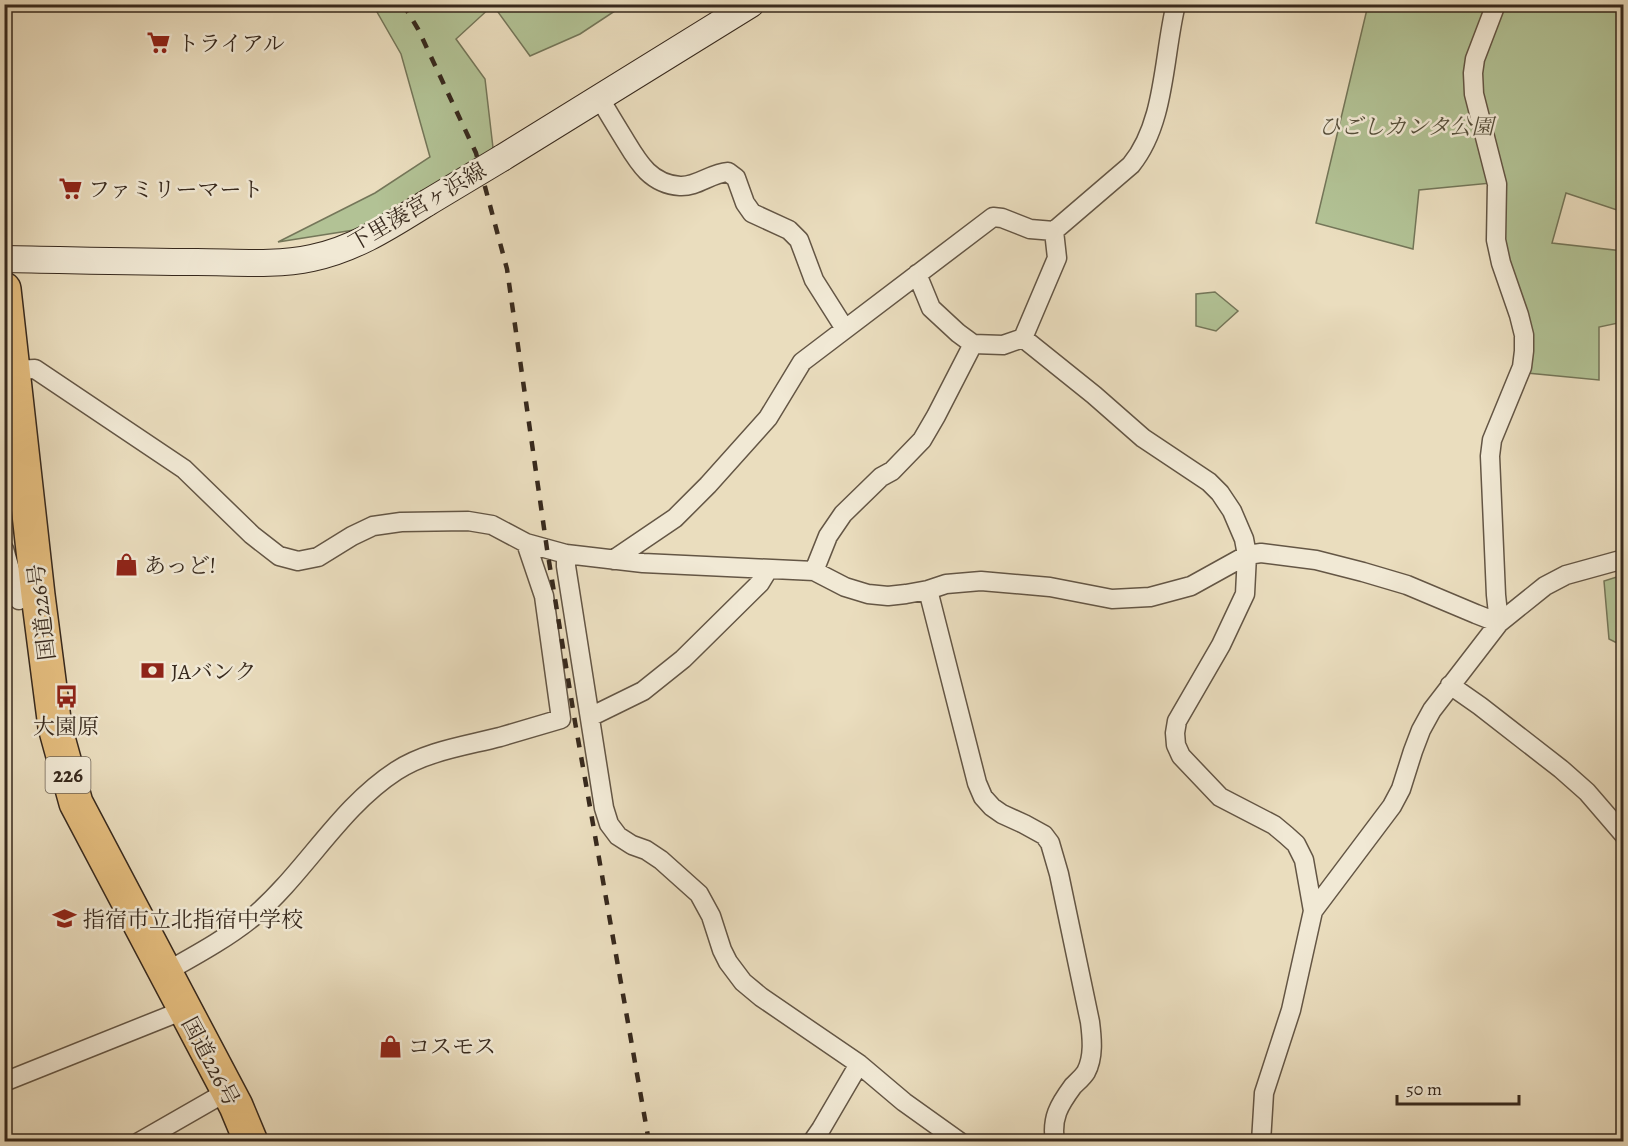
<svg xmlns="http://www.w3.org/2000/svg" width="1628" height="1146" viewBox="0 0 1628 1146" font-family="Alegreya,'Noto Serif JP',serif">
<rect width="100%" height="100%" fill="#eaddbe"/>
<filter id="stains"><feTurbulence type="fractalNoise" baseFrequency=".00333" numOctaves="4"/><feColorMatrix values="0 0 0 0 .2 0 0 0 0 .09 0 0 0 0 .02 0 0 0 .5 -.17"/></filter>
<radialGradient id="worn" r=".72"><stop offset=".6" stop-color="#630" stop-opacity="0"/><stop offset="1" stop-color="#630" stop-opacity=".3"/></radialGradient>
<path fill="#b2c295" stroke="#747659" stroke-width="1.5" d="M373 5H624L580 34 530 56 493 5 456 39 485 79 495 165 354 230 278 242 375 193 430 157 401 54Z
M1368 5H1623V212L1566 193 1552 243 1623 251V322L1599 327V380L1527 373 1501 250 1491 183 1419 190 1413 249 1316 223Z
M1215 292 1238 311 1216 331 1196 326V294Z
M1623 575H1624L1623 646 1609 639 1604 581Z"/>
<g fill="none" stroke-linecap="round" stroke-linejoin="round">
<defs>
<path id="street" d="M1496 4 1475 59 1473 73 1474 94 1497 184 1496 240 1501 263 1519 315 1524 335V351L1522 367 1492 440 1490 456 1496 595 1499 623
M599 97C607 111 615 124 623 137 637 160 649 184 680 186 697 187 711 173 728 172L736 178 745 203 752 213 789 230 799 240 814 280 845 329
M917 274 931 308 958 333 973 344
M1023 338 1094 395 1143 438 1209 482 1220 493 1232 511 1244 539 1247 555 1245 594 1221 645 1177 721 1175 733 1176 745 1181 756 1220 797 1274 825 1286 835 1296 844 1304 860 1313 911 1291 1010 1264 1093 1261 1142
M14 370 35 369 184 469 252 535 279 556 298 561 318 557 352 536 373 526 401 522 468 521 492 525 526 543 566 554 643 563 814 571 845 587 868 594 888 596 906 594 928 590 946 584 981 581 1050 587 1112 599 1150 597 1191 586 1247 555 1261 553 1316 560 1363 572 1407 585 1476 614 1499 623
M4 549 19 600
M566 554V566L604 808 609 824 618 836 632 845 646 850 661 860 699 894 711 916 722 950 728 962 743 982 761 997 859 1064 904 1102 960 1142
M613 560 675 518 708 485 768 418 802 362 993 217 1002 218 1030 229 1054 231 1131 165C1166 122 1163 56 1176 4
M814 571 828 536 843 514 881 477 892 471 922 440 936 416 973 344 1003 345 1023 338 1057 258 1054 231
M928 590 977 783 983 797 992 807 1002 814 1024 824 1044 835 1050 843 1059 874 1090 1022C1092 1038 1094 1057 1086 1072 1083 1077 1077 1082 1073 1086 1059 1105 1051 1118 1055 1142
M1450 685 1480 706 1561 769 1587 792 1624 835
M590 717 643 691 683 659 760 583 768 570
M1313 911 1392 806 1401 789 1413 751 1421 730 1432 710 1499 623 1545 586 1566 575 1624 559
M164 973C194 956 226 939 253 917 305 873 339 808 396 771 427 751 465 746 500 737 520 731 540 725 561 719L544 596 526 543
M4 1082 184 1010
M139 1142 228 1091
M812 1142 821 1129 859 1064"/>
<path id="secondary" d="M502 158 751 4
M4 259C69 260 133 262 197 262 235 262 275 266 312 258 355 249 390 226 427 203"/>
<path id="highway" d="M4 289 38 595 55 727 76 803 236 1106 251 1142"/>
</defs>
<use href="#street" stroke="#645645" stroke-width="21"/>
<use href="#secondary" stroke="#37291d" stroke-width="28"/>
<use href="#highway" stroke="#37291d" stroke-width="36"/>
<use href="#street" stroke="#f1e9d5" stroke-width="18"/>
<use href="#secondary" stroke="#f1e9d5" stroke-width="26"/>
<use href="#highway" stroke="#e5be7f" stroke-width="33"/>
<path stroke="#37291d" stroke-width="4.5" stroke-dasharray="10 10" stroke-linecap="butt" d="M403 4 418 29 476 153 507 269 547 549 575 722 649 1142"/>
<defs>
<path id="secondary-bridge" d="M427 203 502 158"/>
</defs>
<use href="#secondary-bridge" stroke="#37291d" stroke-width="28" stroke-linecap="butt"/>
<use href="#secondary-bridge" stroke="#f1e9d5" stroke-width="26"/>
</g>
<defs>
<symbol id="supermarket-bare" viewBox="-9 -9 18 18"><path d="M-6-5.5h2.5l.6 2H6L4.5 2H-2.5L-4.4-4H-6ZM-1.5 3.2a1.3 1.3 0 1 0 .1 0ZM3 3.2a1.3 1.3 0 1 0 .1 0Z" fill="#8f2418" stroke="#f1e9d5" stroke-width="2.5" paint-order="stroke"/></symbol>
<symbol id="shop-bare" viewBox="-9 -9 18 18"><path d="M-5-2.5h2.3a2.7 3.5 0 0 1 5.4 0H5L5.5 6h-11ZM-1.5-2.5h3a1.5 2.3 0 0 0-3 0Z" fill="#8f2418" stroke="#f1e9d5" stroke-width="2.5" paint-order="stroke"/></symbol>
<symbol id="bank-bare" viewBox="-9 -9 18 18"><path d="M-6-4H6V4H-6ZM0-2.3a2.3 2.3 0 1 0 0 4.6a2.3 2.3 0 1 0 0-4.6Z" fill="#8f2418" stroke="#f1e9d5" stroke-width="2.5" paint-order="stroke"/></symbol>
<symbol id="bus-bare" viewBox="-9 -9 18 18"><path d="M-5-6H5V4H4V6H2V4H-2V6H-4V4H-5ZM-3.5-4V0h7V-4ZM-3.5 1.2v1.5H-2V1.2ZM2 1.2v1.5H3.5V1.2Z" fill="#8f2418" stroke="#f1e9d5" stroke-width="2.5" paint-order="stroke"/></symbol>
<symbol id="school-bare" viewBox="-9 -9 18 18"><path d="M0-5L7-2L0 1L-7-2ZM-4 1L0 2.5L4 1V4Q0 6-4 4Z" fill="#8f2418" stroke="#f1e9d5" stroke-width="2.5" paint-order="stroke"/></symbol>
</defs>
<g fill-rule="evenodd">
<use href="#supermarket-bare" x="142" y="26" width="33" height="33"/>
<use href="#supermarket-bare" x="54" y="172" width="33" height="33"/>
<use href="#shop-bare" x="110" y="548" width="33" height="33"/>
<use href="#bank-bare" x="136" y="654" width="33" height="33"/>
<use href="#bus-bare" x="50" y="680" width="33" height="33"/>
<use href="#school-bare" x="48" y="902" width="33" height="33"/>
<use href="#shop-bare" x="374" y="1030" width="33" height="33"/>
</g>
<g text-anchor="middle" stroke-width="5" stroke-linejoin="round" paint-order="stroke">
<rect fill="#f1e9d5" stroke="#6f6354" stroke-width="1.5" x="45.5" y="757" width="45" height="36" rx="4.5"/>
<g font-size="21" font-weight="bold" fill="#37291d">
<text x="68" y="782">226</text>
</g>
<g font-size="22" fill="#37291d" stroke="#f1e9d5" text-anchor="start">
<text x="177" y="51">トライアル</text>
<text x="88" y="197">ファミリーマート</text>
<text x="144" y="573">あっど!</text>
<text x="171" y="679">JAバンク</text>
<text x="66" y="734" text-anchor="middle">大園原</text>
<text x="83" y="927">指宿市立北指宿中学校</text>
<text x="408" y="1054">コスモス</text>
</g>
<g font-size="22" font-style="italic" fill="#564f3b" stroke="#f1e9d5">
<text x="1406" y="134">ひごしカンタ公園</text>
</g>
<g font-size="22" fill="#37291d" stroke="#f1e9d5">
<text transform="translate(417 206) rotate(-30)" y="8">下里湊宮ヶ浜線</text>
<text transform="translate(41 612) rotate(-97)" y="8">国道226号</text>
<text transform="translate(211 1061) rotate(62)" y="8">国道226号</text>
</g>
</g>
<rect width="1628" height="1146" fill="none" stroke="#eaddbe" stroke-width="24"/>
<rect x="6" y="6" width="1616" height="1134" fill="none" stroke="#37291d" stroke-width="3"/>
<rect x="12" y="12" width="1604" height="1122" fill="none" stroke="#37291d" stroke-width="1.5"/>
<path d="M1397 1095v9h122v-9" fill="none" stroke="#37291d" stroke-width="3"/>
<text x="1406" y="1095" font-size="18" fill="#37291d" stroke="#f1e9d5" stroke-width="4.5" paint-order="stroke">50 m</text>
<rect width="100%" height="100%" filter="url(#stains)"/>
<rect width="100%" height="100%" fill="url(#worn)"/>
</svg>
